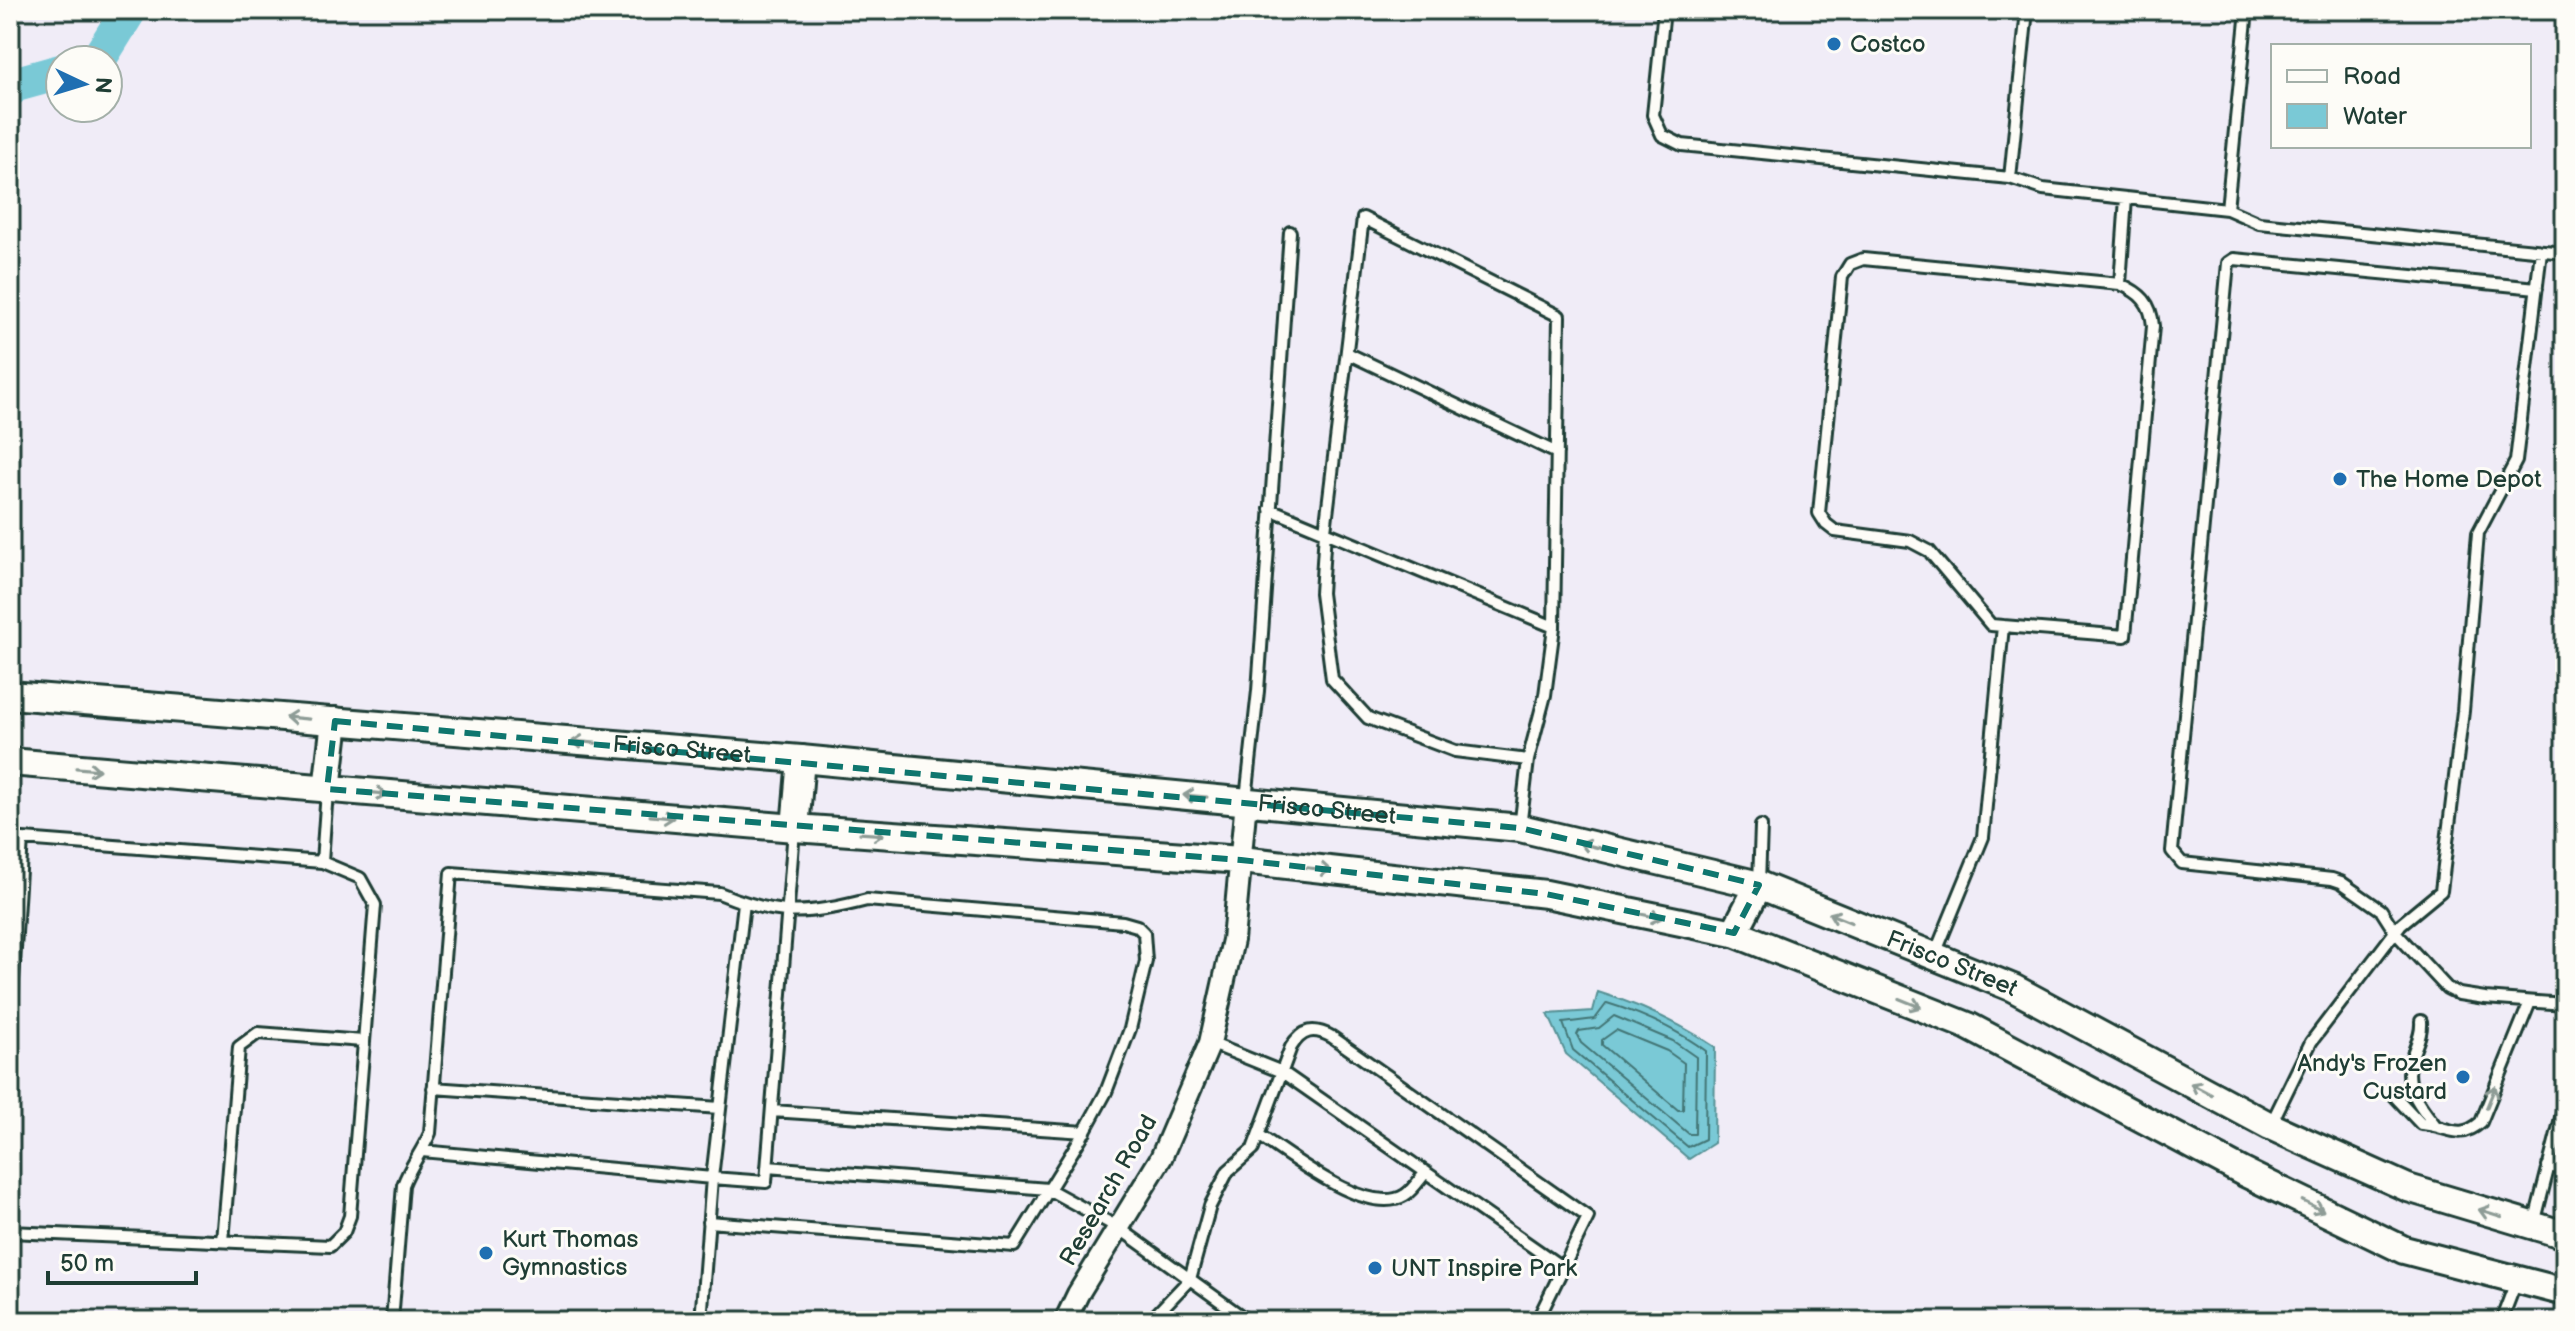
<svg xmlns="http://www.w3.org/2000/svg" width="2575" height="1331" viewBox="0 0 2575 1331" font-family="'Balsamiq Sans',sans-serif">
<rect width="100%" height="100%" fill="#f0ecf7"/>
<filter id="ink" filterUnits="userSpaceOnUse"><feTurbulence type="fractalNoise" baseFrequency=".0125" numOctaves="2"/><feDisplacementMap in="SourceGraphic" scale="16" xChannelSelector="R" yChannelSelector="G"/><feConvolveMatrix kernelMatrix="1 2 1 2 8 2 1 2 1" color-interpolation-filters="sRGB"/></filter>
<g filter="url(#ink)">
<path fill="#7ac9d6" stroke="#569195" stroke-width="2" d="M1598 992C1641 1005 1678 1022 1715 1047L1714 1143 1689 1159 1566 1054 1548 1014 1593 1011Z"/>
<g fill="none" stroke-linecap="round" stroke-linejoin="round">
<path stroke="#437575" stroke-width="2" d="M1607 1003C1643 1014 1676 1029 1706 1051L1705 1139 1688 1147 1573 1050 1563 1023 1595 1019Z
M1614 1016 1673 1041 1696 1057 1695 1134H1689L1581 1043 1577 1035 1579 1031 1599 1028Z
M1616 1030 1667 1051 1684 1063 1683 1110H1678L1602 1045V1040Z"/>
<path stroke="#7ac9d6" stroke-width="36" d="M98 60 129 10
M10 89 13 85 60 72"/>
<defs>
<path id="service" d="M1664 10 1653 115 1662 135 1682 145 2010 178 2043 189 2227 209 2259 223 2565 253
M2010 178 2027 10
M2227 209 2247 10
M2537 288 2234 259 2228 263 2172 851 2182 863 2332 879 2341 882 2381 910 2395 932 2447 988 2459 994 2485 998 2565 1004
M1347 353 1557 453
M1270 509 1554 627 1559 316 1363 218 1325 531 1321 593 1332 679 1368 718 1455 751 1528 760 1520 828
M2003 626 1991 625 1929 551 1910 541 1835 531 1826 524 1819 513 1842 277 1850 264 1863 259 2120 284
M1528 760 1545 695 1554 627
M1246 799 1258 691 1290 232
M10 838 322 862 327 791
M1759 883 1761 826
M1935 954 1983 837 2003 626 2125 636 2153 326C2151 303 2141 293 2120 284L2126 198
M2421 1021C2422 1035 2416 1044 2412 1057 2402 1084 2419 1105 2435 1125
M10 1027 22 839
M1210 1043 1282 1072 1563 1268
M433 1088 720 1108
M2390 1091 2421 1124C2447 1125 2458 1142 2481 1122L2530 1002
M772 1111 1085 1132
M2271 1124 2311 1042 2401 924 2441 891 2463 711 2478 533 2516 461 2541 251
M1260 1136C1291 1156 1368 1218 1405 1195 1412 1191 1420 1179 1426 1172
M422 1151 712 1178 744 903
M2548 1166 2565 1169
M767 1167 1048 1189 1119 1228 1248 1321
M2534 1224 2565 1102
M10 1232 330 1246 344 1232 350 1216 375 905 360 878 322 862
M223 1241 239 1047 258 1033 363 1041
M392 1321 403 1185C410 1166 422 1152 430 1133L451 873 719 893C778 917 806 916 867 900L1123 922 1137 926 1144 933 1146 961 1130 1029 1106 1092 1082 1136 1014 1246 708 1222
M701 1321 712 1178 766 1182 794 830
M1150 1321 1190 1279 1210 1206 1228 1171 1253 1149 1291 1047C1302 1029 1314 1027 1332 1037L1588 1217 1537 1321
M2501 1321 2516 1282"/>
<path id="minor" d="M1065 1321 1078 1294 1161 1158 1210 1043 1233 940 1246 801"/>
<g id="tertiary">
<path id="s1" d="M10 695 801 759 1520 828 1759 885 2013 988 2270 1126 2408 1188 2565 1235"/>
<path d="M10 762 795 828 1241 860 1546 894 1734 933 1968 1026 2243 1172 2404 1250 2565 1292"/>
<path d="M327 789 335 721"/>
<path d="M795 828 801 759"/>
<path d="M1734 933 1759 885"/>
</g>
</defs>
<use href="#service" stroke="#1f3d34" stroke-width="16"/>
<use href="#minor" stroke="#1f3d34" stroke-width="26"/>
<use href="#tertiary" stroke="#1f3d34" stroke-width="32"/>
<use href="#service" stroke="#fdfcf7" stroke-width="10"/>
<use href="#minor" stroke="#fdfcf7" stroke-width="20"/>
<use href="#tertiary" stroke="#fdfcf7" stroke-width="26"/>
</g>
<defs><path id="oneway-shaft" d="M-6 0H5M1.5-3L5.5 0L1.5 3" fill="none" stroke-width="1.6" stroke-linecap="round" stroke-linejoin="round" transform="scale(2)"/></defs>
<g stroke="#8e9c96">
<use href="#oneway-shaft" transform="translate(297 718) rotate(-175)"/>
<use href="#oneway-shaft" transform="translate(584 742) rotate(-175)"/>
<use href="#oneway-shaft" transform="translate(88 769) rotate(5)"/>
<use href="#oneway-shaft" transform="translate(375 793) rotate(5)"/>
<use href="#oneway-shaft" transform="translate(1195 796) rotate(-175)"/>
<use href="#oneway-shaft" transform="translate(662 817) rotate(5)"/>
<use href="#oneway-shaft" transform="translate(872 834) rotate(4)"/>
<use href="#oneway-shaft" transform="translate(1591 846) rotate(-166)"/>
<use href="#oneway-shaft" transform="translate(1319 869) rotate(6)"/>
<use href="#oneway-shaft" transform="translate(1650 916) rotate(12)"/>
<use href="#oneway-shaft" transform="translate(1840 918) rotate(-158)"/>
<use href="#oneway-shaft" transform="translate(1910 1003) rotate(22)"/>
<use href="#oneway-shaft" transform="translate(2201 1089) rotate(-152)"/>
<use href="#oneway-shaft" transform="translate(2491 1097) rotate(-68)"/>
<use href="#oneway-shaft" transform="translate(2313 1206) rotate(26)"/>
<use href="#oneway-shaft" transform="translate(2490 1213) rotate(-163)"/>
</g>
</g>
<path fill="none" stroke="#0f766e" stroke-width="6" stroke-dasharray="16 10" stroke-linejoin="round" d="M335 721 1520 828 1759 885 1734 933 1546 894 1241 860 327 789Z"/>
<g fill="#1f6fb2" stroke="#fdfcf7" stroke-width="3">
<circle cx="1834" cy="44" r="8"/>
<circle cx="2340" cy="479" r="8"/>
<circle cx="2463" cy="1077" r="8"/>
<circle cx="486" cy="1253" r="8"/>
<circle cx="1375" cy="1268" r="8"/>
</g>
<g text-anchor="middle" stroke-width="6" stroke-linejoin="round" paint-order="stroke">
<g font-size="24" fill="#1f3d34" stroke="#fdfcf7" text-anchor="start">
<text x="1850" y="52">Costco</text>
<text x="2356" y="487">The Home Depot</text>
<text x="2447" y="1071" text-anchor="end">Andy's Frozen<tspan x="2447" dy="28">Custard</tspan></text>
<text x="502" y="1247">Kurt Thomas<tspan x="502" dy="28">Gymnastics</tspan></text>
<text x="1391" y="1276">UNT Inspire Park</text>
</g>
<g font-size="24" fill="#1f3d34" stroke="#fdfcf7">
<text dy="8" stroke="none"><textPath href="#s1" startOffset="674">Frisco Street</textPath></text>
<text dy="8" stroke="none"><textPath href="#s1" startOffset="1322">Frisco Street</textPath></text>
<text dy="8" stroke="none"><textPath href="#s1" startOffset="1970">Frisco Street</textPath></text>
<text transform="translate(1108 1190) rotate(-60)" y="8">Research Road</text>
</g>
</g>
<rect width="2575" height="1331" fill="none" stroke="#fdfcf7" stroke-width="40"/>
<rect x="20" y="20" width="2535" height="1291" fill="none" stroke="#1f3d34" stroke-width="3" filter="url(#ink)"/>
<rect x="2271" y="44" width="260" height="104" fill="#fdfcf7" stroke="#a4b0a9" stroke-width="2"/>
<rect x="2287" y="70" width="40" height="12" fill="#fdfcf7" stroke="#a4b0a9" stroke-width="2"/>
<text x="2343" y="84" font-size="24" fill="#1f3d34">Road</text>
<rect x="2287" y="104" width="40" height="24" fill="#7ac9d6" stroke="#a4b0a9" stroke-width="2"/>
<text x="2343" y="124" font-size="24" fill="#1f3d34">Water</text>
<g transform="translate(84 84) rotate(94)"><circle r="38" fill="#fdfcf7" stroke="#a4b0a9" stroke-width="2"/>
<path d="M0-6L14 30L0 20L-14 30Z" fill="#1f6fb2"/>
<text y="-12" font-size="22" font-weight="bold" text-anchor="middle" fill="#1f3d34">N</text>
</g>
<path d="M48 1271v12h148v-12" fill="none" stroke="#1f3d34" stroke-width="4"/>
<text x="60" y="1271" font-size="24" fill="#1f3d34" stroke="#fdfcf7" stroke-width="6" paint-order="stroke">50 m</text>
</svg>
